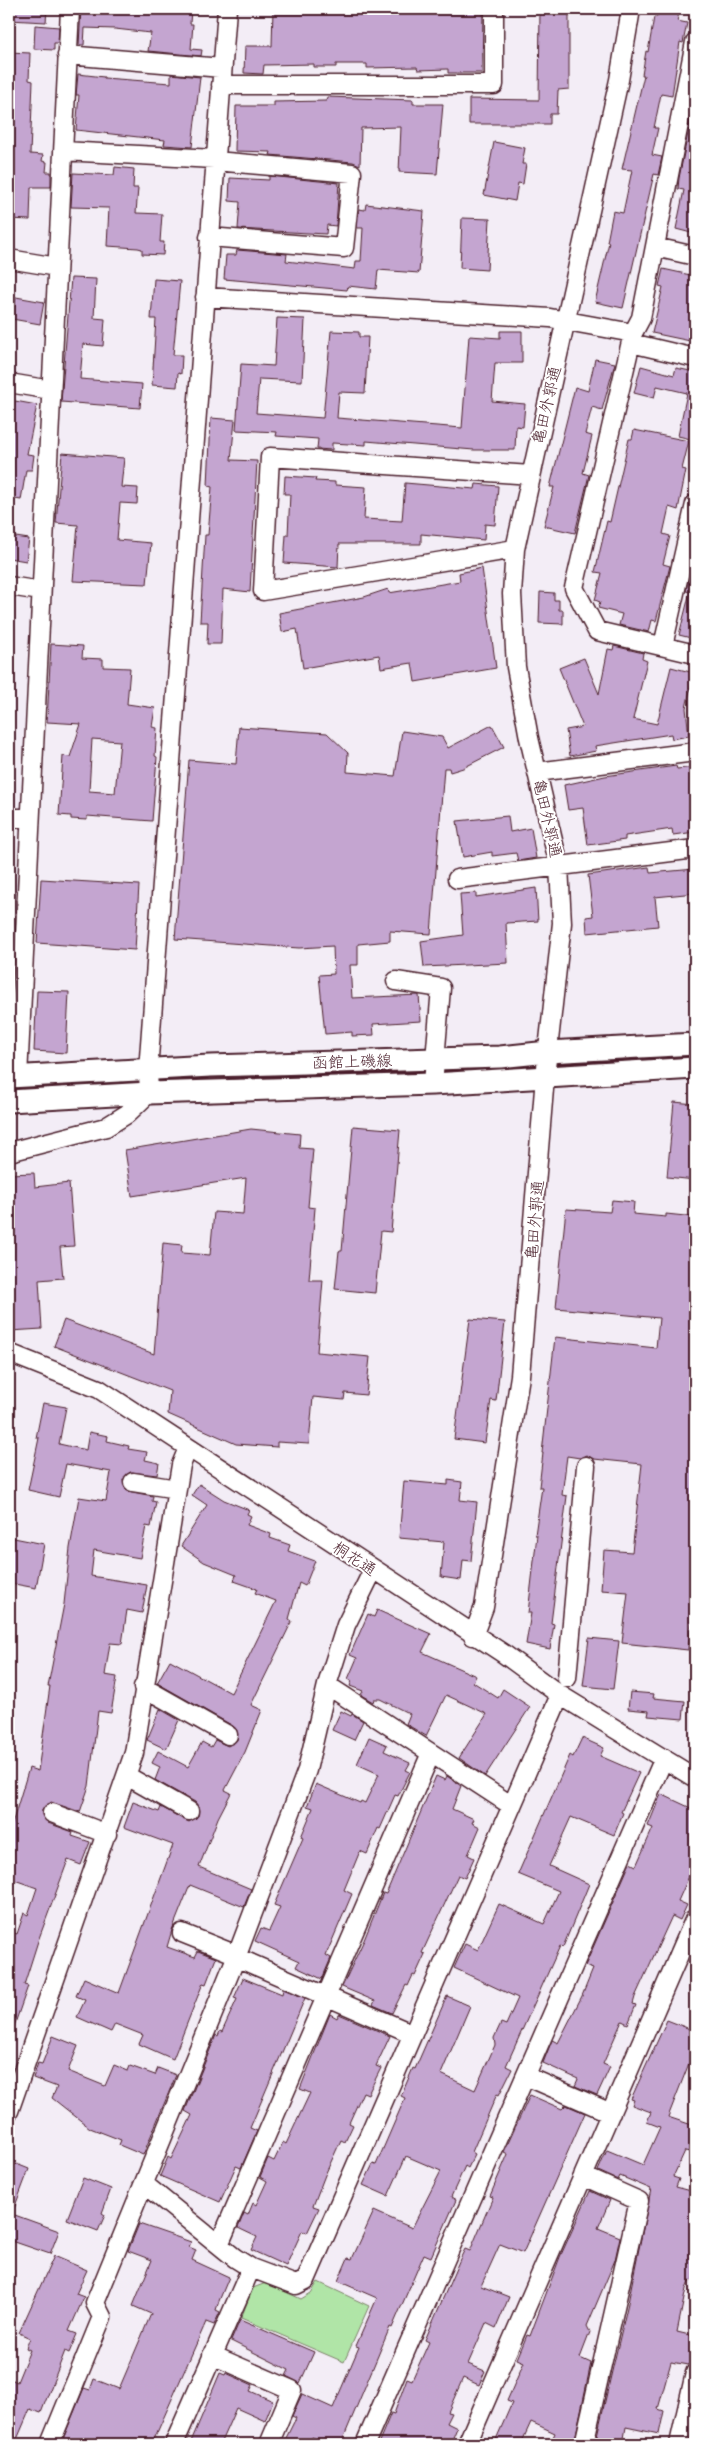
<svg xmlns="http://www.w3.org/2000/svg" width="704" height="2453" viewBox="0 0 704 2453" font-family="Itim,'Klee One',sans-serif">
<rect width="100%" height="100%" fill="#f3edf6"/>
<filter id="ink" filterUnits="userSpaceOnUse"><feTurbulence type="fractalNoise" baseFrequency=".02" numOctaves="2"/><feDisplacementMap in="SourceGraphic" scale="10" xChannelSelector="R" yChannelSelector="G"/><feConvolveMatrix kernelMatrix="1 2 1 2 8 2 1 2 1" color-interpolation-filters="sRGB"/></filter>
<g filter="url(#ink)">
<path fill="#b0e5a7" stroke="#7d8269" d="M318 2282 369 2306 344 2362 241 2318 253 2288 266 2283 301 2299 311 2293Z"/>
<path fill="#c4a5d0" stroke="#4a1f2b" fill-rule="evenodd" d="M9 9H47L46 22 9 20Z
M81 9H191L190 24H193L191 49 202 50 201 56 148 51 151 33 115 29 85 28 84 45H79Z
M273 9H428V12L483 11 482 73H448V69L418 70 417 67 367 68V64H336V67H314V64L264 65 263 74 244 73 245 46H272Z
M540 9H569V89L558 90 557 114H550V124H469V99L539 100Z
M659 9H680L677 21 687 23 683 43 680 42 672 96 661 94 654 128H658L652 155 662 157 658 175 654 174 623 308 595 302 609 242H607L613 211 623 213 632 170 622 169 644 75H642L646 51 648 52 654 17H657Z
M35 25 59 27 58 43H54V50L34 49Z
M9 52 30 53 29 80 33 81 30 154 43 155 42 161 47 162 46 172H51V187H31L30 220 9 219Z
M78 74 104 77V78L171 83V74L200 77 192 147 164 145 165 140 76 130 79 95H76Z
M327 97 413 100V104H443L437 174 399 172 401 127 361 128 360 165 353 162 270 155 271 152 235 151 236 106H274V102L326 101Z
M692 113 695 114V234L676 229 684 190 678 189 679 178Z
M494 142 525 148 522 164H526L523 184 518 183 515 201 484 195Z
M115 167 134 169 133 188H138L136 213 162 214 160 242H164L163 255 142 254V249L138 248 107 246 109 208 71 207 73 173 114 175Z
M269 176 339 183 336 226 327 225 326 234 238 229 240 202 229 201 230 178 269 180Z
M366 204 424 211 419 273 378 270 376 289 348 286 347 290 224 279 226 255H236L237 250 287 254 286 261 355 269 356 261H361L363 228H357L359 209 365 210Z
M462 218 490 219 487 270 460 268Z
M663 269 695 276V342L652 333 663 287 659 286Z
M71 278 96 279 94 318 105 319 103 346 83 344 80 379 142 384 140 408 61 402Z
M154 279 180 281 173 355H182L181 374 178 373 177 387 152 385 156 319H151Z
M16 297 44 302 40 324 12 319Z
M277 318 305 319 302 381 259 379 256 413 323 418 331 331 359 332V337H368L365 393 339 392 337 418 462 428 469 336 500 338V331H522V363H495L492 401 525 404 523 427 516 426 515 450H474L366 441V445L332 443V450L317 449 318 439 276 436 277 432 236 430 241 364 274 366Z
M595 359 615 363 602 410 592 407 585 434 592 436 583 473 589 475 575 533 544 526 554 487H550L575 387 588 391Z
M641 366 674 375 676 368 695 372V440L678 436 687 393 657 386 654 398 634 393Z
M15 401 37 405 27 454 34 455 32 470H26L21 500 9 498V430Z
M211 418 235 420 231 460 257 461 250 592 223 589 221 644H207L208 622H200L205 535H208L212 487 208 486Z
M634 430 689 441 682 469 686 470 678 510 669 507 663 534 670 536 663 564 670 566 656 621 652 620 649 632 619 625 622 614 598 608 600 602 595 600 602 573 595 572 607 521 610 522 629 439H632Z
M62 453 124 458 121 487 138 488 137 504 120 503 117 540 151 543 147 584 73 581 78 525 56 523Z
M285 476 316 478 315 481 335 482V485L366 487 364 519 402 521 405 483 475 489 476 484 498 486 495 525 485 524 484 540 421 534V544H339L338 567 284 563 286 535H288L290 494H284Z
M9 536 29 539 26 561 9 558Z
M482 568 496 668 415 682 412 663 381 668 379 655 303 668 297 629 282 632 279 613 364 597 388 589 389 593 460 581 459 573Z
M691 570 695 571V639L679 635 690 592 695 593 686 591Z
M540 592 554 593V600H559V610H563V624L539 623Z
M51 644 83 646 82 658 103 659V667L130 668 127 704 155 708 152 727 157 728 155 756 157 757 152 821 87 816V820L71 819V816L59 815 63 756 70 757 81 724 47 722ZM92 739 120 741 115 793 89 791Z
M614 646 643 653 642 659 647 661 633 719 657 724 671 667 694 673 686 708 689 736 672 739 671 734 595 746 596 751 570 756 566 730 583 727 559 668 584 658 599 694 608 649 613 650Z
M492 725 504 747 463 768 450 772 449 768H444L431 934 390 931V941L358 944V965H350L352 998 419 995 421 1021 373 1024 374 1035 352 1036V1032L325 1034 319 975 334 974 333 946 299 948 175 939 189 760 236 764 239 727 327 733 348 753 347 772 395 776 402 731 442 737 448 748Z
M676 766 677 769 695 767V832L673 835 672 829 625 836V840L588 845 583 808 568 810 564 785 605 776Z
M508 816 510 832 531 828 536 858 518 861 516 853 492 856V852L463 857 457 821Z
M649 867 650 873 695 869V893L655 897 658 926 587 933 586 917 593 916 588 875Z
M41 879 139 885 135 950 37 943Z
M536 888 538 921 506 923 508 963 424 967 421 941 463 935 460 894 476 893V897Z
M37 991 69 992 66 1053 34 1051Z
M674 1102 695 1104V1180L667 1177Z
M353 1126 400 1130 391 1232 381 1231 375 1293 335 1289 339 1251H342Z
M251 1129 300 1134 299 1148 313 1149 308 1207 315 1208 309 1280H323L317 1352 370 1357 366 1395 345 1393 344 1400 313 1397 309 1444 277 1442V1447L236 1444 168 1414 170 1391 54 1346 64 1320 154 1354 163 1243 182 1245 181 1253 210 1255 214 1212 243 1214 246 1178 132 1196 125 1150Z
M34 1173 35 1187 69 1183 74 1246 60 1247 63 1278 39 1280 42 1329 10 1331 9 1174Z
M612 1200 634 1202 633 1214 666 1217V1214L695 1217V1584L688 1650 622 1643 628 1592 601 1590 604 1550 632 1552 642 1464 594 1459 586 1455 580 1458 567 1456 562 1495 567 1496 551 1623 554 1624 550 1649 526 1644 531 1613H528L537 1535H535L542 1487H539L543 1453H542L555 1337 656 1348 659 1318 556 1308 566 1209 610 1212Z
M470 1319 505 1322 496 1401 491 1400 485 1443 454 1439Z
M43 1403 66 1407 59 1444 86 1450 89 1432 108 1436 107 1441 129 1446 128 1449 147 1452 145 1460 159 1463 157 1475 130 1472 123 1480 127 1491 153 1496 152 1501 156 1502 151 1527 146 1526 140 1558 94 1550 91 1576 147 1585 142 1613 127 1610 122 1644 110 1643 105 1675 117 1677 111 1713 98 1711 89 1786 80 1812 51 1802 42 1810V1815L48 1823 73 1832 72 1836 90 1842 81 1865 68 1860 38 1941 24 1985 28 1986 11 2035 9 2034V1940L11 1932 17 1934 24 1913 28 1915 37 1888 9 1878V1834L29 1768 38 1771 50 1686H48L64 1604 70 1548 79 1497 106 1501 111 1472 66 1464 59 1497 28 1490 39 1438H36Z
M448 1480 462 1482 460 1500 477 1502 471 1561 463 1560 461 1580 441 1577 444 1542 399 1538 404 1481 448 1485Z
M199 1484 224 1500 249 1510 247 1514 251 1516 247 1525 271 1534 270 1538 290 1545 288 1551 315 1561 305 1586 299 1583 289 1619 292 1621 251 1705 262 1710 245 1752 225 1790 231 1793 218 1818 199 1867 251 1889 245 1904 244 1907 190 1885 172 1930 167 1947 195 1957 198 1951 216 1958 206 1984 203 1983 173 2059 139 2044 143 2035 115 2024 111 2032 77 2017 85 2000 76 1996 84 1978 119 1993 173 1845 124 1827 133 1802 159 1812 161 1807 189 1822 198 1816V1806L195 1802 155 1780 160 1767 152 1763 158 1751 188 1767 202 1742 211 1747 215 1740 228 1746 237 1740V1730L233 1726 157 1683 170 1660 231 1693 276 1601 255 1593 257 1589 234 1581 236 1575 204 1562 181 1546 207 1505 192 1495Z
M9 1537 44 1544 36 1588 9 1583Z
M377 1610 431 1634 422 1652 476 1676 473 1682 498 1698 503 1689 530 1707 485 1776 459 1758 487 1714 446 1695 426 1736 406 1724 410 1714 380 1699H374L373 1702 361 1695 363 1691 350 1686 352 1681 348 1679 357 1658 350 1655 368 1614 374 1617Z
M589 1638 619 1641 613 1689 583 1686Z
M630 1692 654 1694 653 1698 685 1701 683 1719 648 1716 649 1711 628 1709Z
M160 1709 179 1720 166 1749 147 1740Z
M341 1711 351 1716 352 1714 363 1721 354 1740 332 1730Z
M369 1737 387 1745 384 1751 410 1763 406 1770 410 1772 398 1796 395 1795 380 1829 378 1828 367 1854 360 1851 344 1890 352 1894 326 1955 331 1958 322 1979 296 1967 299 1961 255 1941 261 1928 269 1931 280 1907 274 1905 303 1838 301 1837 313 1808 307 1806 316 1784 360 1803 361 1801 365 1803 379 1774 357 1764Z
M582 1738 604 1748 600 1756 639 1773 621 1812 623 1813 614 1835 571 1817 549 1866 589 1884 563 1947 560 1946 506 2066 512 2069 499 2095 497 2094 472 2152 475 2154 468 2168 465 2166 451 2197 456 2200 431 2257 424 2254 392 2328 390 2327 341 2444H327L312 2437 309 2444H283L296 2418 292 2416 302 2394 333 2408 359 2347 356 2346 377 2298 338 2281 348 2258 352 2259 374 2211 412 2228 441 2171 406 2156 388 2196 363 2185 373 2164 376 2165 405 2098 401 2096 413 2068 415 2069 447 1996 470 2006 441 2074 475 2090 495 2045 494 2038 501 2023 506 2025 518 1998 454 1968 465 1944 478 1950 499 1904 544 1924 559 1891 518 1874 570 1755 573 1757Z
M436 1776 445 1780 447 1776 461 1786 452 1809 474 1819 472 1823 480 1827 468 1855 474 1858 465 1878 458 1875 422 1953 425 1954 415 1976 413 1975 408 1986 406 1985 392 2013 373 2005 375 2001 342 1987 364 1940 383 1893 386 1894Z
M661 1794 695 1810V1876L690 1874 678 1901 687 1905 680 1920 672 1916 635 1997 633 2004 636 2005 628 2024 622 2021 603 2064 610 2067 597 2095 575 2086 578 2079 543 2063 552 2040 558 2043 582 1996 593 1969 585 1966 630 1863 636 1866 653 1828 648 1826Z
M243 1978 282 1994 283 1989 305 1998 250 2128 257 2131 241 2168 236 2166 220 2202 160 2176 168 2157 171 2159 192 2115 185 2111 216 2035 218 2036 220 2031 222 2032 237 1999 234 1998Z
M330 2014 337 2018 339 2014 390 2036 376 2066 381 2068 368 2094 363 2092 349 2123 353 2125 345 2142 341 2140 325 2175 313 2206 319 2208 307 2233 302 2231 286 2266 251 2250 257 2237 238 2228 244 2213 248 2215 253 2203 256 2205 267 2181 260 2177 268 2158 274 2161 283 2142 286 2144 310 2093 300 2089Z
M667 2020 695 2031V2048L668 2117 695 2126V2153L685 2151 673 2177 679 2179 676 2187 695 2192V2273L694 2281 690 2280 686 2289 677 2332 694 2336 689 2365 671 2362 658 2409 664 2411 659 2434 626 2427 623 2444H595L628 2303 651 2189 620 2176 618 2180 598 2171 607 2150 643 2165 660 2127 647 2122 651 2112 632 2105 634 2100 631 2099Z
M53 2036 78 2046 68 2071 105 2086 114 2065 128 2071 130 2066 155 2075 158 2068 176 2075 143 2155 119 2145 121 2140 90 2128 52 2098 57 2087 33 2078 38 2063 42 2064Z
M530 2095 562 2109 566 2105 585 2113 523 2253 500 2244 481 2286 509 2297 496 2328 486 2323 468 2364 485 2371 479 2385 463 2378 448 2412 452 2413 447 2423 457 2428 452 2440 449 2439 446 2444H378L391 2413 394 2414 407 2378 412 2380 429 2342 425 2340 460 2259 465 2249 470 2251 493 2197 490 2196 508 2154 504 2152Z
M9 2161 29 2169 12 2214 59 2231 50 2254 9 2240Z
M83 2178 111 2189 102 2213 105 2215 98 2231 67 2219Z
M590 2191 610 2200 598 2228 620 2237 615 2260 587 2326 590 2332 580 2358 591 2363 574 2444H550L555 2433 531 2422 521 2444H494L512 2403 507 2401 524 2362 517 2359 527 2335 530 2336 560 2257Z
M139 2224 191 2242 189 2247 196 2250 192 2260 229 2277 219 2301 216 2310 220 2312 214 2325 206 2322 152 2444H61L84 2388 90 2390 94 2379 119 2389 151 2314 133 2306 152 2260 128 2251Z
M54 2256 87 2270 76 2294 84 2297 69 2331 77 2334 69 2353 65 2351 41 2413 30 2409 15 2444H9V2378L17 2382 30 2350 26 2348 30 2338 19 2333Z
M240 2320 314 2352 300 2383 286 2376 289 2370 231 2341Z
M220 2373 225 2375 226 2373 253 2385 250 2391 273 2401 265 2421 236 2408 220 2444H190Z"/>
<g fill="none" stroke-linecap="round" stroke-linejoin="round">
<defs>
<path id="minor" d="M695 42 641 318 633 333 574 588 597 631 695 654
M67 55 222 68
M221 85H494V9
M63 151 214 159
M209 237 344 248 352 173 215 161
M655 247 695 256
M9 259 57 267
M205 297 550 318 633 333
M631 343 695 358
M9 383 51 390
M515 549 263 591 270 457 531 475
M9 586 41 591
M663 646 695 504
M537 772 695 752
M9 818H29
M457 879 695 849
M396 981 441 988 433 1084
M18 1077 70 9
M9 1152 106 1127 127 1114 149 1093 148 1071 227 9
M9 1353 99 1389 504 1654 560 1695 695 1778
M133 1482 177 1489
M473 1636 484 1607 520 1376 545 1077 562 923 559 866 529 738 516 667 512 594 515 549 619 80 631 9
M567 1678 586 1466
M327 1685 512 1806
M143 1687 228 1735
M127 1776 189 1811
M52 1813 107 1834
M182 1933 237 1955
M236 1957 413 2034
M526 2076 611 2113
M9 2111 134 1753 177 1489 181 1465 188 1448
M583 2176 639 2201 584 2444
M144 2184 235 2258 251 2268 296 2285 306 2280 560 1695
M219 2245 431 1753
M212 2355 292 2390 269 2444
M50 2444 102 2317 95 2303 237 1955 307 1770 327 1685 346 1625 373 1570
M174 2444 251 2268
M365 2444 664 1758
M467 2444 695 1918
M679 2444 695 2373"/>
<path id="major" d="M9 1077 210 1066 500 1057 548 1052 695 1044
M9 1101 149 1093 433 1084 695 1068"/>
</defs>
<use href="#minor" stroke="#4a1f2b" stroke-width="21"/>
<use href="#major" stroke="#4a1f2b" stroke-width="25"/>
<use href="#minor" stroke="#fff" stroke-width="18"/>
<use href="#major" stroke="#fff" stroke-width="21"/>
</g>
</g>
<g text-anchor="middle" stroke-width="4" stroke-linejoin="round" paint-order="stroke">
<g font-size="16" fill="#4a1f2b" stroke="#fff">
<text transform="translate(546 405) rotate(-77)" y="6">亀田外郭通</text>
<text transform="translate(548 818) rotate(77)" y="6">亀田外郭通</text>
<text transform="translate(352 1061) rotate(-2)" y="6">函館上磯線</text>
<text transform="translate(534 1220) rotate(-85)" y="6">亀田外郭通</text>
<text transform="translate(355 1558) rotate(33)" y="6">桐花通</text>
</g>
</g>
<rect width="704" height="2453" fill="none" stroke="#fff" stroke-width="30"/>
<rect x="15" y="15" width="674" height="2423" fill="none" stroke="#4a1f2b" stroke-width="2" filter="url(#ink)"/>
</svg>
